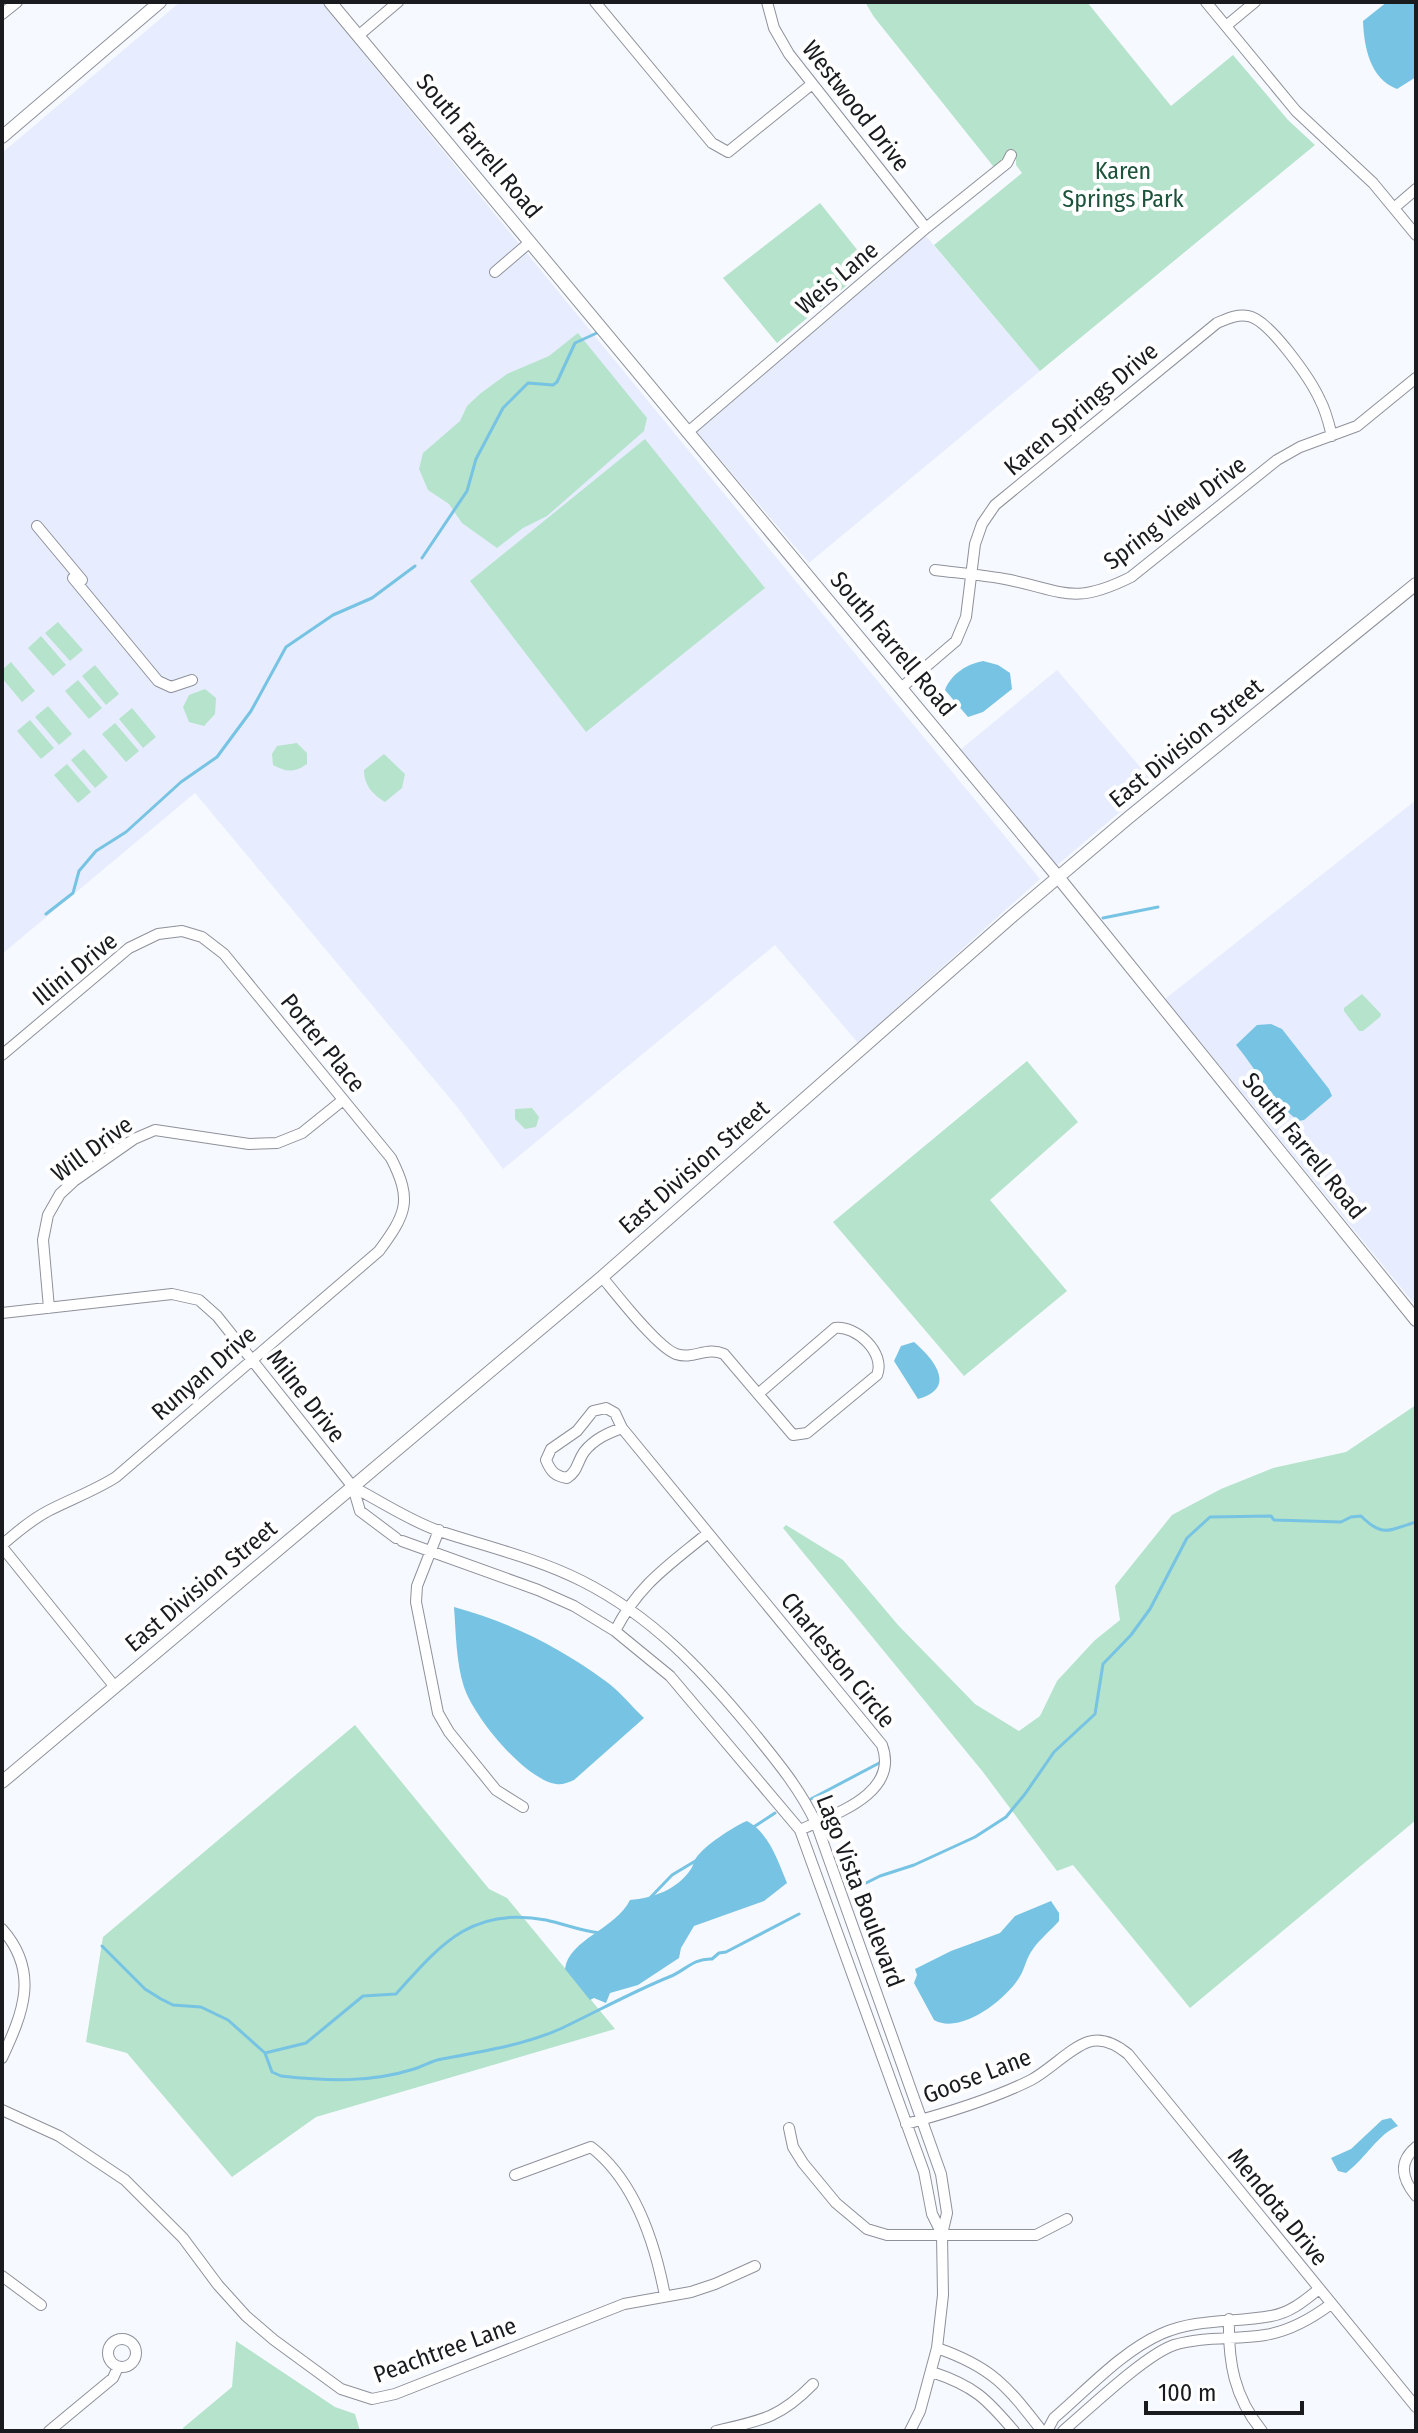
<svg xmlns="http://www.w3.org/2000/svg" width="1418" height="2433" viewBox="0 0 1418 2433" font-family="'Fira Sans Condensed',sans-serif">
<rect width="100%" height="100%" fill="#f6f9ff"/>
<path fill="#e7edff" d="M180 2H321L1040 879 858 1043 775 945 503 1169 458 1108 195 793 2 954V153Z
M926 236 1040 371 809 563 695 430Z
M1057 670 1154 783 1055 867 960 750Z
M1416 800V1306L1165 999Z"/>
<path fill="#b5e3cb" d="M865 2H1087L1171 106 1233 55 1288 120 1315 145 1040 371 934 245 1022 173 1016 165V156L997 171 874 17Z
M820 203 870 266 777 343 723 278Z
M578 333 647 418 644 431 547 516 523 528 497 548 462 523 449 504 428 490 419 469 423 453 460 421 467 406 481 393 507 374 549 356Z
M645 439 765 588 586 732 470 581Z
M58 622 83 650 70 661 45 633Z
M41 636 66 665 53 676 28 648Z
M11 662 35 691 22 702 2 678V670Z
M95 665 119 694 106 705 82 676Z
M78 680 102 708 89 719 65 691Z
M205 689 216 698 215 714 204 726 189 722 183 707 189 695Z
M48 706 72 734 59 745 35 717Z
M132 708 156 737 143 748 119 719Z
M30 720 54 748 41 759 17 731Z
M115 723 139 751 126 762 102 734Z
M297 743 307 753V764C294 773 286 772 273 765L272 754 277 746Z
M84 749 108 777 95 788 71 760Z
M384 754 405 774 402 788 385 802C372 794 364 785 364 770Z
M67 764 91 792 78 803 54 775Z
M1362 994 1381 1014 1380 1017 1363 1031H1359L1344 1011V1008Z
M1027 1061 1078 1122 990 1200 1067 1291 964 1376 833 1222Z
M532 1108 539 1117 536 1127 525 1129 515 1119V1109Z
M1416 1405V1820L1190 2008 1073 1865 1057 1871 983 1772 783 1528 786 1525 843 1560 898 1625 975 1704 1019 1731 1040 1716 1057 1681 1094 1641 1120 1620 1115 1586 1172 1515 1221 1489 1273 1468 1346 1452Z
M355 1725 489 1889 507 1898 615 2029 316 2117 232 2177 127 2053 86 2042 103 1937Z
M236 2341 335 2407 355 2414 360 2431H184L183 2428 232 2387Z"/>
<path fill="#77c3e3" d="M1387 2H1416V77L1397 89C1370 79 1364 47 1363 21Z
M983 661 998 665 1010 673 1012 689 983 712 968 717 945 690C951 674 967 664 983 661Z
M1271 1024 1282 1029 1329 1089 1332 1096 1304 1120 1299 1121C1273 1103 1257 1070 1236 1045L1257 1025Z
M914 1342C935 1360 957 1388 918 1399L894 1361 901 1346Z
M454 1607C509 1622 558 1646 604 1680 619 1690 631 1706 644 1718L574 1780C567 1783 562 1785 556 1784 524 1779 474 1717 464 1687 456 1662 456 1633 454 1607Z
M747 1821C769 1833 778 1861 787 1883L764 1901 694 1926 681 1948 679 1958 638 1985 610 1993 606 2003 594 1998 590 2000 565 1969C569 1939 616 1929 630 1900 653 1898 677 1890 691 1869 693 1866 694 1861 696 1858 704 1846 734 1826 747 1821Z
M1051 1901 1059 1913V1921C1050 1931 1040 1939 1033 1949 1026 1958 1025 1969 1019 1978 1005 2000 961 2035 934 2020L914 1983 917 1975 915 1969 951 1951 1000 1933 1015 1916Z
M1391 2118 1398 2126C1378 2134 1366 2158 1346 2173L1338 2171 1331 2158 1351 2149 1382 2120Z"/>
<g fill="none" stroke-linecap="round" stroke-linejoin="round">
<path stroke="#77c3e3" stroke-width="3" d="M422 558 467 491 476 459 503 408 528 383 553 385 557 382 575 343 599 332
M46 914 73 893 79 871 96 851 126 832 181 782 217 757 251 711 286 647 333 615 372 598 415 566
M1103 918 1158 907
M811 1799 883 1761
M752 1828 775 1813
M860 1886 880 1876 914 1865 975 1837 1006 1817 1025 1794 1054 1752 1095 1714 1103 1664 1131 1635 1150 1609 1187 1538 1210 1517 1271 1516 1274 1520 1341 1522 1351 1517 1361 1516C1383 1538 1389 1530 1416 1522
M648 1900 672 1875 697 1860
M102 1946 145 1989 161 1999 173 2005 201 2007 228 2020 265 2053 272 2072 281 2076C327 2081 370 2083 414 2069 424 2066 433 2060 442 2059 480 2052 524 2045 560 2029 596 2012 632 1992 669 1977 685 1971 693 1958 712 1959L719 1953 726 1952 799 1914
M265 2053 306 2043 363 1996 396 1994C441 1944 472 1906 546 1920 564 1924 581 1931 600 1933"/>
<defs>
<path id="minor" d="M595 2 712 143 728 152 812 84
M767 2 774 28 789 54 926 228
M1206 2 1296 111 1373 183 1416 235
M2 14 17 2
M1226 26 1255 2
M358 36 398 2
M1394 208 1416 189
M495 272 530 242
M688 432 926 228 1007 163 1011 155
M37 526 82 580
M935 570C959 573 985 575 1010 580 1065 592 1075 605 1131 577L1277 460 1300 447 1357 426 1416 378
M73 578 158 681 171 687 192 680
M901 688 956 641 966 617 975 544 982 524 995 505 1217 323C1227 319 1236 314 1248 316 1269 319 1311 380 1320 400 1326 411 1329 424 1332 436
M2 1055 129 948 158 934 182 931 202 937 224 954 391 1158C413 1201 406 1214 379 1251L116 1477C94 1491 71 1499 48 1511 31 1520 17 1532 2 1545
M602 1277C617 1295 657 1347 676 1354 694 1360 706 1346 724 1354L793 1435 807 1433 877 1375C886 1353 856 1325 835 1328L758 1394
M49 1308 43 1240 48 1215 60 1194 74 1181 134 1139 155 1130 249 1144 277 1143 302 1133 343 1100
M2 1313 172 1294 199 1300 217 1316 353 1487 360 1511 396 1538
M622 1428C608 1433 594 1439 584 1452 577 1462 578 1471 567 1478 555 1476 551 1472 546 1460L551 1449 577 1431 593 1411 606 1408 615 1413 622 1428 882 1745C900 1794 834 1814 800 1830
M353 1487C382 1502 408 1520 439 1531 488 1547 536 1558 582 1581 653 1617 701 1669 750 1728 775 1759 799 1787 816 1823L941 2174 947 2213 942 2234 943 2295 937 2348 920 2411 910 2431
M439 1530 417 1586 416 1602 438 1713 449 1732 496 1790 523 1807
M402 1541 538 1590 574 1606 615 1631 670 1676 800 1830 924 2172 932 2214 942 2234
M2 1547 115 1687
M615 1631C639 1584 668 1566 708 1533
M2 1929C40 1972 23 2013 2 2058
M2 2110 59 2136 125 2180 183 2238 218 2285 246 2316 274 2340 341 2389 372 2399 395 2394 624 2304 691 2292 715 2284 755 2266
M906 2124C943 2114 997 2097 1031 2080 1050 2070 1070 2048 1088 2042 1103 2037 1117 2045 1128 2054L1416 2407
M789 2128 793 2147 803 2163 836 2203 867 2229 887 2235H1036L1067 2219
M1416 2147C1398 2162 1402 2179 1416 2196
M515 2175 591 2147C635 2181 655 2243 665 2296
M2 2276 41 2305
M1229 2319C1228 2362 1234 2397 1262 2431
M108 2353a14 14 0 1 1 28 0a14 14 0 1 1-28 0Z
M937 2348C992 2367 1007 2386 1042 2431
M932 2372C974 2386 986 2398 1014 2431
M49 2431 113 2378 118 2367
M716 2431C760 2421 780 2418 813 2384
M1047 2431 1054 2418C1087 2390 1121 2352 1161 2334 1197 2318 1234 2323 1271 2316 1290 2313 1304 2301 1319 2289
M1063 2431C1089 2409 1145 2355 1174 2345 1204 2336 1235 2340 1265 2335 1290 2331 1311 2319 1331 2304"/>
<path id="tertiary" d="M330 2 1058 877 1416 1320
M2 137 160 2
M2 1782 602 1277 1010 918 1128 818 1416 584"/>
</defs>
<use href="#minor" stroke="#8e919b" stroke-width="12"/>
<use href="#tertiary" stroke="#8e919b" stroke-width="14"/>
<use href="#minor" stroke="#fff" stroke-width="10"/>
<use href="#tertiary" stroke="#fff" stroke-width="12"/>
</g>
<g text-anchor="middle" stroke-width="8" stroke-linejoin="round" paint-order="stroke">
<g font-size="24" fill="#1a1b1f" stroke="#fff">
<text transform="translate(856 106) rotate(52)" y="8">Westwood Drive</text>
<text transform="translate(479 146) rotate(50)" y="8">South Farrell Road</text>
<text transform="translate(837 278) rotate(-40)" y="8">Weis Lane</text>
<text transform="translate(1081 409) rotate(-40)" y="8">Karen Springs Drive</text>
<text transform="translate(1175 513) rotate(-37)" y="8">Spring View Drive</text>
<text transform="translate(893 644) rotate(50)" y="8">South Farrell Road</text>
<text transform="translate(1186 743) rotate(-39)" y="8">East Division Street</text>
<text transform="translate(75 969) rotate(-39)" y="8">Illini Drive</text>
<text transform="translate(323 1043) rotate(51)" y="8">Porter Place</text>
<text transform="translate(1304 1146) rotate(51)" y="8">South Farrell Road</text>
<text transform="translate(92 1149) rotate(-36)" y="8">Will Drive</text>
<text transform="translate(694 1167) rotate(-41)" y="8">East Division Street</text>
<text transform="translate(204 1373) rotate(-41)" y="8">Runyan Drive</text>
<text transform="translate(306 1396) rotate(52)" y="8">Milne Drive</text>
<text transform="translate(201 1586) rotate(-40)" y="8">East Division Street</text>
<text transform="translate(838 1660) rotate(51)" y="8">Charleston Circle</text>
<text transform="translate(860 1891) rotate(69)" y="8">Lago Vista Boulevard</text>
<text transform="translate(977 2076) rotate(-21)" y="8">Goose Lane</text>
<text transform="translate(1278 2207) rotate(51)" y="8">Mendota Drive</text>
<text transform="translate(445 2350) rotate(-20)" y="8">Peachtree Lane</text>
</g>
<g font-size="24" fill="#1c533b" stroke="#fff">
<text x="1123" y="179">Karen<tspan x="1123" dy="28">Springs Park</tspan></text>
</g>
</g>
<rect width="1418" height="2433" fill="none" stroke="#1a1b1f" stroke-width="8"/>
<path d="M1146 2401v12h156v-12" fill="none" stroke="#1a1b1f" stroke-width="4"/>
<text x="1158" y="2401" font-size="24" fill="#1a1b1f" stroke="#ffffff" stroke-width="6" paint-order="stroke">100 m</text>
</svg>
